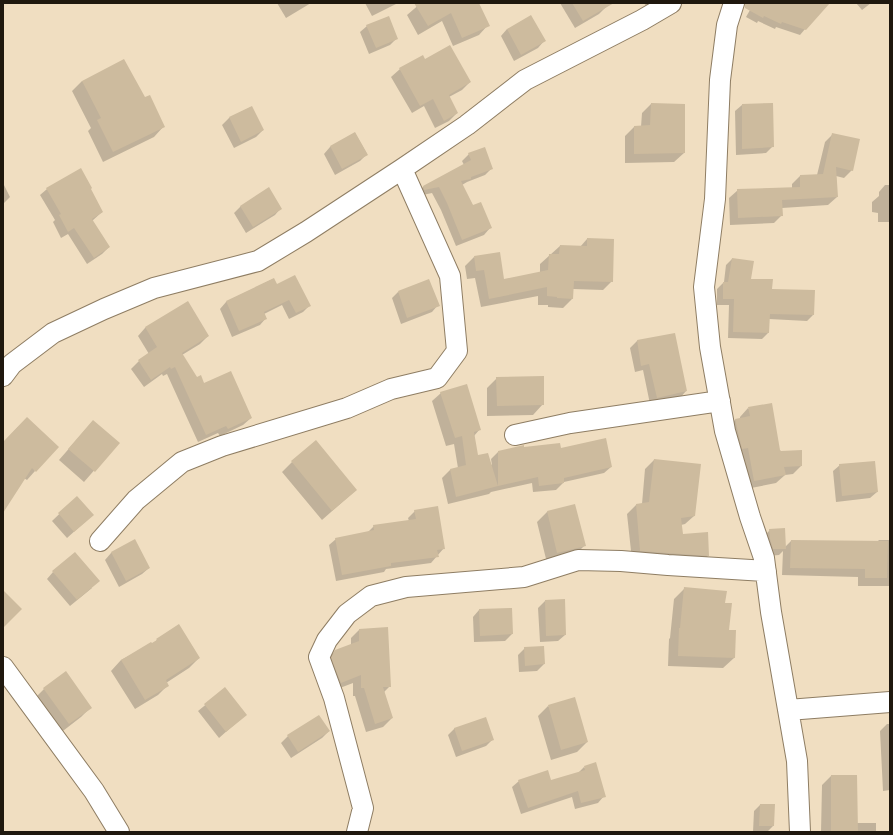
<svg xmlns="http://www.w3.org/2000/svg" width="893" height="835" viewBox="0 0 893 835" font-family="'DejaVu Sans',sans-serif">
<rect width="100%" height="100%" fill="#f0dec1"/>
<path fill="#0003" d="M277 3H311L286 18Z
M365 3H398L372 16Z
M421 3H470L488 25 479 35 453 46 442 21 418 35 407 15Z
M560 3H607V6L599 14 575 28Z
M644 3H652L646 6Z
M754 3H827L800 35 776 27 775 29 758 21 757 23 746 17Z
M856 3H871L862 10Z
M367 26 397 38 390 45 369 54 360 32Z
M507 29 544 41 538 48 514 61 501 36Z
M425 60 470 82 462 90 449 97 457 113 449 121 435 128 424 106 412 113 391 77 400 69Z
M82 81 144 99 164 126 154 137 103 162 88 131 91 128 72 91Z
M651 104 684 105V153L674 162 625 163V136L634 127H641L642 113Z
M742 105 773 146 766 153 736 155 735 111Z
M251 107 263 130 256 137 234 148 222 125 229 118Z
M355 133 367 154 360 161 335 175 324 154 330 147Z
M833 134 852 170 844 178 836 176 837 197 828 205 782 208V215L774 223 730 225 729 198 738 190 792 188V184L800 176 817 175 825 142Z
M469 154 492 168 485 175 467 182 462 185 473 206 490 228 484 235 456 246 441 210 432 193 418 196 417 194 423 187 464 165 462 161Z
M3 183 10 197 3 204Z
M885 185H890V222H878V213L872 212V202L879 196V192Z
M47 189H90L102 212 92 221 109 247 102 254 87 264 68 234 61 238 53 222 55 220 40 195Z
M241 206 281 208 275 215 246 233 234 213Z
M587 239 612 281 603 290 573 289 572 299 563 308 548 307V305H538V296L481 307 475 278 467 279 465 266 474 257 503 280 540 273V264L560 246 580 247Z
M732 259 749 280 771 290 813 315 807 321 769 319 768 333 762 339 728 338 729 305H717V289L724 282 726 265Z
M273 279 276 286 310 305 303 312 289 319 282 305 264 314 266 318 260 325 232 337 220 309 226 302Z
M398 292 438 305 432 312 401 324 392 298Z
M187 303 208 336 200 344 182 355 197 378 251 418 243 425 220 436 218 433 198 442 167 374 163 376 162 374 144 387 131 369 139 361 149 354 138 336 145 328Z
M674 334 686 391 680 398 650 404 643 370 635 372 630 348 637 341Z
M497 378 543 404 533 415 487 416V388Z
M441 393 480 429 474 436 477 456 492 465 491 459 498 452 523 448 560 450 611 467 604 473 564 482 556 490 533 492 532 483 491 492 489 494 448 504 442 478 450 470 458 468 454 444 446 446 432 401Z
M748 408 779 450 801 466 793 474 785 475 776 483 746 489 727 428 735 420 740 419V417Z
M93 421 118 443 84 482 59 460Z
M18 427 35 471 27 480 24 478 3 509V443Z
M654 460 694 516 685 524 681 525 682 535 708 556 700 564 632 560 627 514 636 505 642 504 645 469Z
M292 462 356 490 322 520 282 472Z
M840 465 877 492 870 498 836 502 833 471Z
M77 497 86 521 67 538 52 521Z
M574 505 584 546 574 556 547 563 537 522 547 512Z
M415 511 444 548 431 563 386 569 384 572 336 581 329 545 336 539 367 533 374 526 409 521 408 518Z
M770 530 785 547 791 541 877 542 879 540H890V586H858V577L782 575 783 551 779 555 767 556 763 537Z
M135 541 149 568 142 574 119 587 105 560 111 553Z
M53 572 92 588 70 606 47 579Z
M684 589 724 604 734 658 723 668 668 666 669 639 670 638 674 599Z
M545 601 565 635 558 641 540 642 538 608Z
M511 609 512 634 505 641 474 642 473 617 479 610Z
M359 630 390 686 384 692 392 718 383 727 366 732 355 696H353V683L332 691 326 660 335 651 351 645V638Z
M157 640 199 658 189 668 166 683 168 685 158 695 135 709 111 671 121 660 152 644Z
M525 648 544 664 537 671 519 672 518 655Z
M44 689 91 707 81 717 59 734 34 699Z
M225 689 245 715 219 738 198 711Z
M548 706 587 742 577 752 551 760 538 716Z
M887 724H890V790L883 791 880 731Z
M455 728 492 740 486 746 456 757 448 735Z
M329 731 322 738 291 758 281 743 288 736Z
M584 767 604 796 598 803 575 809 572 797 521 814 512 787 519 781H550L577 774Z
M831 776H856L857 823H876V832H821L822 785Z
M760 805 773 826 767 832H753L754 811Z"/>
<path fill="#cdbb9e" d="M414 3H479L490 26 462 38 451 13 428 26Z
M572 3H614L583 21Z
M745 3H830L806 30 782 22 781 24 764 16 763 18 745 8Z
M531 15 546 41 521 55 507 29Z
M389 16 398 39 376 48 366 25Z
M450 45 471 82 449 95 458 113 444 121 433 99 420 106 399 68 423 55 425 59Z
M124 59 145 97 150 95 165 127 113 152 97 120 101 118 82 81Z
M651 103 685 104V153L634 154V126L650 125Z
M773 103 774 147 742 149V104Z
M252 106 264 130 241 142 229 117Z
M355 132 368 155 342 169 330 146Z
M832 133 860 139 853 171 836 167 838 197 782 200 783 216 738 218 737 189 800 187V175L823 174Z
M485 147 493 169 471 177V179L461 181 473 205 481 202 492 228 462 240 447 203 439 187 424 190 423 186 471 160 468 153Z
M81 168 92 188 91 189 103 212 92 219 110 247 94 258 74 228 68 232 59 215 61 214 46 188Z
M269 187 282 209 253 227 240 206Z
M587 238 614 239 613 282 574 281 573 299 557 298V297L547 296V287L489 299 484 270 476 271 474 256 500 252 504 279 548 270 549 254H559L560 245 587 246Z
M732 258 754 261 751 279H773L772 289 815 290 814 315 770 314 769 333 733 332 734 299H723V282H728Z
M295 275 311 306 296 313 289 300 264 312 267 319 239 331 226 301 274 278 277 284Z
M429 279 440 306 407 318 398 291Z
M188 301 209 336 182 353 197 377 201 375 204 383 231 371 252 418 228 429 226 426 206 435 175 367 171 369 170 367 151 380 138 360 157 347 145 327Z
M675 333 687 391 657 398 649 364 641 366 637 340Z
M544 376V405L497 406 496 377Z
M467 384 481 430 474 432 478 455 488 453 498 486 456 497 450 469 466 465 462 436 455 438 440 392Z
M772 403 780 450 781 451 802 450V466L784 467 786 475 754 481 748 448 742 449 735 419 750 416 748 407Z
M27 417 59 447 36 472 32 468 3 513V442Z
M93 420 120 443 95 472 68 449Z
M606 438 612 467 564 478V483L539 486 538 477 498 486V451L524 445V447L560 443 561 448Z
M316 440 357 490 332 511 291 461Z
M654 459 701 464 695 516 681 518 683 534 708 532 709 556 640 551 636 504 649 502Z
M875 461 878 492 842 496 839 464Z
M77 496 94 515 74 532 58 513Z
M575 504 586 546 557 553 547 511Z
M438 506 445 549 437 550 439 557 391 563V566L342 575 335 538 374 530 373 525 416 519 414 510Z
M785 528 786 549H773L770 539 769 529Z
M135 539 150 568 126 581 111 552Z
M791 540 888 541 887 578H865V569L790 568Z
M75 552 100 581 77 600 52 571Z
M684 587 727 591 725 603H732L729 630H736L735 658 678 656 679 628H680Z
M3 590 22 609 3 628Z
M565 599 566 635 546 636 545 600Z
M512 608 513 634 480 636 479 609Z
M179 624 200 658 166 680 169 686 145 700 121 660 151 642 152 643 157 640 156 639Z
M388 627 391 687H383L393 718 375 724 364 688H361V675L341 683 331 658 335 650 359 641V629Z
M544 646 545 664 525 666 524 647Z
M66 671 92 708 69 724 43 688Z
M225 687 247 715 226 732 204 704Z
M575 697 588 742 561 750 548 705Z
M319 715 330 731 298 752 287 735Z
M486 717 494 740 462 751 454 728Z
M596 762 606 797 581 803 578 791 528 808 518 780 548 770 551 780 585 770 584 766Z
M831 775H857L858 832H831Z
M760 804H775L774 826H759Z"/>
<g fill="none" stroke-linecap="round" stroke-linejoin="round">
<defs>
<path id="minor" d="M734 3 727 25 720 80 715 199 704 287 710 347 725 431 750 517 764 558 771 612 797 761 800 832
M3 376 12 364 53 333 104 309 154 288 258 261 306 232 402 169 467 125 525 80 642 20 671 3
M515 435 570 423 720 401
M100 541 136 500 182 462 222 446 347 408 391 389 437 378 457 351 450 276 402 169
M3 667 94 791 119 832
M788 710 890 702
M357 832 363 808 334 698 319 657 327 640 347 614 371 596 406 587 524 577 578 560 621 561 668 565 766 571"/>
</defs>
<use href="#minor" stroke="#8e7d63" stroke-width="22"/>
<use href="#minor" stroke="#fff" stroke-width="20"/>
</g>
<rect width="893" height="835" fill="none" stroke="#1f180e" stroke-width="8"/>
</svg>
